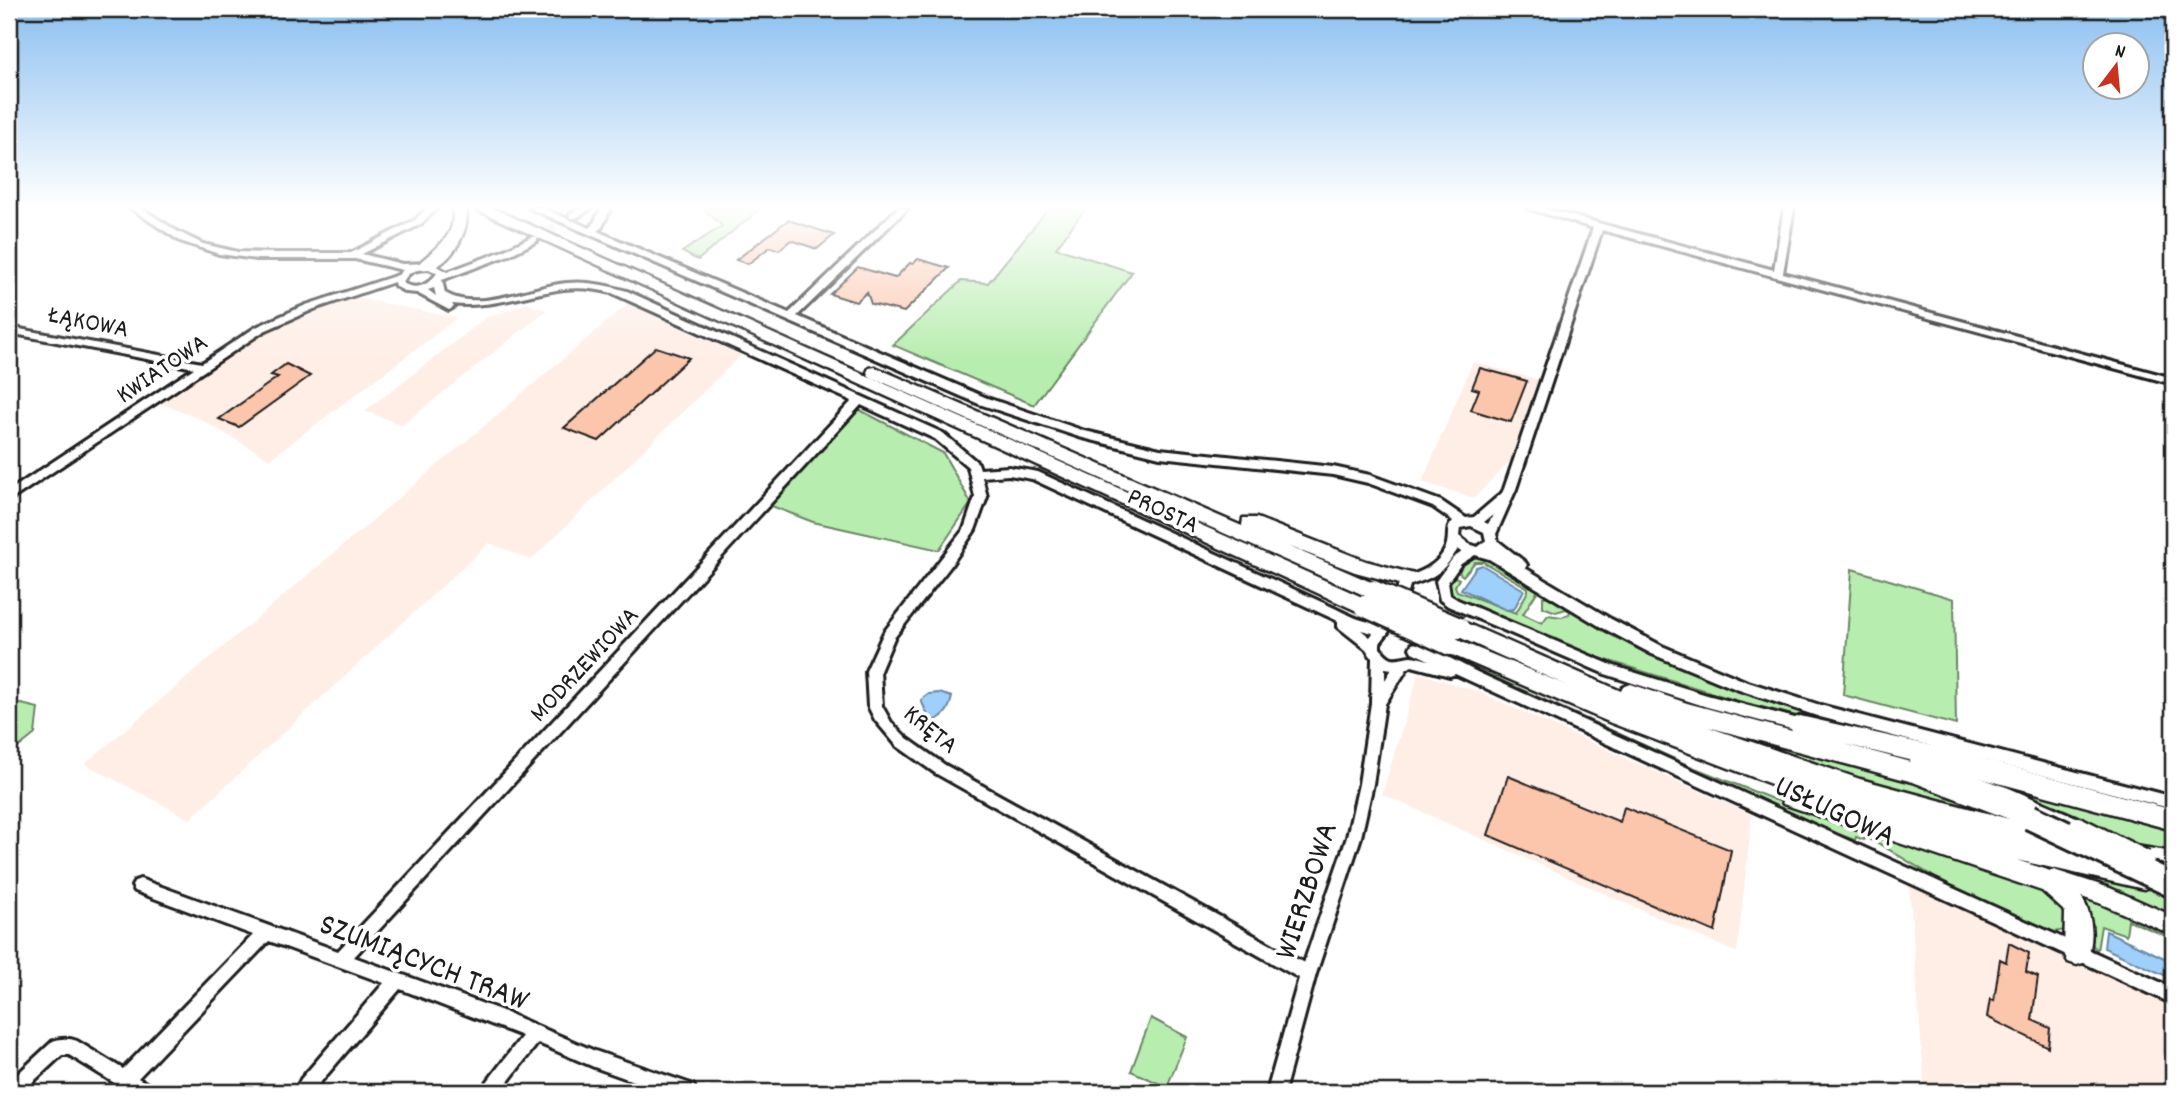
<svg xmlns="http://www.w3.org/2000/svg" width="2182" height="1101" viewBox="0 0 2182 1101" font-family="Dekko,sans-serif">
<rect width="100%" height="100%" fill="#fff"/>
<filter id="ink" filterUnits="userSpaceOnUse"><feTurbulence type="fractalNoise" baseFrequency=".0143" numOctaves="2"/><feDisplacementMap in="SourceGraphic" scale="14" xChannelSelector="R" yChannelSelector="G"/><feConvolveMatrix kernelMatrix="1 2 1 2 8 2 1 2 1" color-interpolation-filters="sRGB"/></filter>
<g filter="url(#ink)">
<path fill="#feeee6" d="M354 297 457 318 270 459 198 418 156 402 249 338 289 318Z
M526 304 547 310 402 425 365 411 486 318Z
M628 304 741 355 531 560 489 543 190 819 85 764Z
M1473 362 1540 380 1512 459 1474 498 1422 482Z
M1419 673 1479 692 1752 815 1737 953 1382 794Z
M1909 883 2173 1003V1092H1925Z"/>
<path fill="#b7edae" stroke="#6a8465" stroke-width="2" d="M703 208H761L698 260 682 252 722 226Z
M1049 208H1086L1056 248 1132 272 1034 405 893 345 961 281 988 283Z
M856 408 943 453 971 503 939 550 813 522 764 503Z
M1471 556 1494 560 1537 586V592L1523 614 1542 623 1548 615 1562 617 1569 614 1570 611 1566 609 1556 612 1543 607V597L1552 596 1660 657 1754 696 1818 717 2173 809V814L1735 700 1571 649 1453 597 1446 588 1447 581 1455 577 1459 579 1455 586 1457 591 1516 613 1528 591V588L1483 562H1475L1463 576 1459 573 1463 561Z
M1852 569 1954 599 1956 725 1843 695Z
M1428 647 1690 766 1775 800 1882 836 2042 885 2067 903 2066 930 2053 932 2037 927 1936 878 1876 842 1865 838 1864 840 1856 837 1855 840 1820 828 1434 653Z
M9 701 38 708 35 734 9 755Z
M1652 705 1896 774 2039 829C1908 794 1777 759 1652 705Z
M1974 773 2043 789 2173 825V854L2145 850Z
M1753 778 2160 888 2173 895V919L2136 903 1848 811Z
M2073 891 2129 912 2173 933V939L2128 920 2126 935 2101 926 2097 951 2090 941Z
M1151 1018 1187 1037 1167 1087 1131 1071Z"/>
<path fill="#9ed0fb" stroke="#6a88a2" stroke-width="2" d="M1482 565 1524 590 1514 609 1506 610 1461 589 1476 567Z
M939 693 952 697C949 710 946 715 934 721H930L921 700 929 694Z
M2106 931 2173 962V979L2104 948Z"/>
<path fill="#fbc6ac" stroke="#1c1c1c" stroke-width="2" d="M788 220 834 235 817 249 791 240 779 250 770 247 748 264 736 260Z
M918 259 949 268 904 312 871 304 867 292 856 302 830 294 858 267 895 278 910 263 913 264Z
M656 347 689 358 599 441 564 428Z
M286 364 310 376 239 427 219 419 278 377 271 375Z
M1480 368 1527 381 1511 422 1471 410 1479 390 1472 388Z
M1508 776 1620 822 1624 807 1731 850 1715 932 1488 835Z
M2009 943 2029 953 2026 972 2038 977 2032 1020 2050 1028 2048 1047 1987 1017 1990 999 1994 1001 2000 959 2006 962Z"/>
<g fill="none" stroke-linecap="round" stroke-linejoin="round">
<path stroke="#ddd" stroke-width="10" stroke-dasharray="10 5" stroke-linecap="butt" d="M534 239 573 216"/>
<defs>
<path id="minor" d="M130 208H141L178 232 203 244 238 252 277 253H351L415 220 427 208H437L421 224 362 254 402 264 431 263 447 272 503 251 531 237H537V241L509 255 442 280 445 293C479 313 531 286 567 283 587 281 607 285 627 291L943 433 978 463 980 469 1009 467 1038 472 1328 605C1344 612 1369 628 1387 621L1392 622 1393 626 1380 643V648C1393 663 1394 658 1411 656 1416 656 1423 659 1429 660L1412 652 1410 648 1412 644 1417 643 1422 644 1479 673 2173 988V1004L1455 674 1450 676 1412 666 1407 669 1385 704 1373 784 1361 837 1316 974 1284 1092H1267L1299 978 935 773 897 746 875 720 868 706 866 671 884 632 964 529 975 497 968 467 935 439 861 405 354 957 500 1010 595 1051 688 1083 694 1086 696 1092H664L594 1067 538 1043 500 1092H482L484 1086 522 1036 400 989 313 1091H301L298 1085 301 1079 384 983 269 941 138 1078 151 1086 153 1092H129L69 1055H62L22 1092H9V1082L53 1041C61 1038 69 1038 77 1041L123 1069 253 935 135 891 132 886 135 881 140 879 338 951 852 401 612 293C597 289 580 287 564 289 525 294 491 309 452 304L454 307 449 310 417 293 406 292 395 286 394 282 314 309 264 331 9 501V491L194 368 9 333V327L202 363 256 327 306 305 398 275 403 270 355 259H257L219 254 180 241ZM429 269 437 273C429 285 416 291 403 283 407 271 418 269 429 269ZM434 288 436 296 428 290ZM1009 475 1032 479 1338 621V627L1366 649 1372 658 1371 703 1359 784 1347 837 1304 963 945 765 907 738 891 722 882 706 880 671 894 638 949 568 975 530 987 497 982 477ZM1361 630 1373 633 1370 637ZM1385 668 1392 669 1385 680Z
M529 208H542L590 228 593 225 601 208H611L602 227 597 231 789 313 898 208H908L797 316 987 398 1085 431 1160 449 1333 467 1370 475 1441 501 1466 518 1474 517 1502 493 1504 489 1593 228 1526 208H1542L1774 270 1784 208H1794L1783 273 2173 378V384L1602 230 1516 489 1496 534 1498 541 1525 562 1527 565 1525 568 1611 619 1662 646 1745 681 1820 705 2173 797V809L1820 717 1736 689 1652 654 1601 627 1489 559 1475 555 1461 564 1448 582 1450 595 1458 600 1614 666 1707 695 1806 721 1811 723 1813 727 1811 731 1806 733 1707 707 1605 674 1448 606 1440 600 1436 581 1453 558 1462 552 1458 549C1442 573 1436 577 1410 585L1403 612H1393L1392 608 1400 579C1418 573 1438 567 1446 547 1450 537 1445 528 1453 521L1433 507 1368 483 1333 475 1160 457 1079 437 979 404ZM1493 515 1488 524 1484 522ZM1471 526 1484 532 1486 541 1478 547 1469 544 1459 536 1460 528Z
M580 208H592L576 218H570V214Z
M1917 755 2009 788 2083 820 2085 825 2083 830 2078 832 1999 797 1912 765 1910 761 1912 757Z"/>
<path id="major" d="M2054 870 2110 888 2173 916V935L2099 903 2047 885 2044 879 2047 873Z"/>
<path id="highway" d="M452 208H466C472 231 446 275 419 269L416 266C434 248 458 238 452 208Z
M473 208H492L1371 601 1374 606 1371 611 1364 614 1357 611Z
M875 367 1242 526 1243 518H1257L1366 561 1414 574 1417 579 1414 584 1407 586 1355 572 1288 546 1380 586 1383 591 1380 596 1373 599 1366 596 869 376 867 372 869 368Z
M1459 620 1621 691 1623 687 1631 684 1687 703 1792 731 1789 725 1792 719 1800 716 1946 749 2173 810V830L1946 769 1844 744 1915 763 2038 810 2042 817 2035 826 2080 837 2084 845 2078 853 2120 862 2117 856 2121 848 2129 845 2173 852V874L2153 871 2156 878 2152 886 2144 889 2017 860C2030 865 2046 868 2059 875 2089 892 2099 930 2086 962L2077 965 2068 962 2064 953 2065 912 2042 891 1783 804 1780 797 1784 789 1611 723 1443 651 1440 645 1443 639 1450 637 1566 685 1452 634 1449 628 1452 622ZM1708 727 1913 782 2009 819 1860 779Z"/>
</defs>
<use href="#minor" stroke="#1c1c1c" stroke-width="6"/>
<use href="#major" stroke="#1c1c1c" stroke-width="5"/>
<use href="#highway" stroke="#1c1c1c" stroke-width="5"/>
<use href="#minor" fill="#fff" fill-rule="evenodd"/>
<use href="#major" fill="#fff" fill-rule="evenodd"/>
<use href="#highway" fill="#fff" fill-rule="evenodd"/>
<defs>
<path id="minor-bridge" d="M2078 825 2146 859"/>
<path id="highway-bridge-far1" d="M1373 591 1459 628
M1364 606 1450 645"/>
<path id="highway-bridge" d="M2030 817 2173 885"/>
</defs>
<use href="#minor-bridge" stroke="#1c1c1c" stroke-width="21" stroke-linecap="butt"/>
<use href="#highway-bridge-far1" stroke="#1c1c1c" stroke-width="25" stroke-linecap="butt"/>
<use href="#highway-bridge" stroke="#1c1c1c" stroke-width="30" stroke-linecap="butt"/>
<use href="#minor-bridge" stroke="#fff" stroke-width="16"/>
<use href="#highway-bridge-far1" stroke="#fff" stroke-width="20"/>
<use href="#highway-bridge" stroke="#fff" stroke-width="24"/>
</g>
</g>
<linearGradient id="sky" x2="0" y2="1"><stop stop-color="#8abff0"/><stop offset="0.57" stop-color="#fff"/><stop offset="1" stop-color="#fff" stop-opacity="0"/></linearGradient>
<rect width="2182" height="362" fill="url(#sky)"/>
<g text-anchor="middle" stroke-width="7" stroke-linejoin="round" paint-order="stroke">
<g font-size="26" fill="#1c1c1c" stroke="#fff">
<text transform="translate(89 320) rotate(11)" y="9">ŁĄKOWA</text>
<text transform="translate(161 367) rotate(-34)" y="9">KWIATOWA</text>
<text transform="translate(1164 509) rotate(25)" y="9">PROSTA</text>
<text transform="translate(583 663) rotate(-47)" y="9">MODRZEWIOWA</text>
<text transform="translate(932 728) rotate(39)" y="9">KRĘTA</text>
</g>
<g font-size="32" fill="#1c1c1c" stroke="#fff">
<text transform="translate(1836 809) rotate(25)" y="11">USŁUGOWA</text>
<text transform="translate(1304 890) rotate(-72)" y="11">WIERZBOWA</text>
<text transform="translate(425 960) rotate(21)" y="11">SZUMIĄCYCH TRAW</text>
</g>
</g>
<rect width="2182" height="1101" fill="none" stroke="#fff" stroke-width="35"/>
<rect x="18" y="18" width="2147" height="1066" fill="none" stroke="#1c1c1c" stroke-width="2.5" filter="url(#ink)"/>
<g transform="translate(2116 66) rotate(16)"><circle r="33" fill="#ffffff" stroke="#a4a4a4" stroke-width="2"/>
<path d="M0-5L12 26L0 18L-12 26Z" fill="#c8321e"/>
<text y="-10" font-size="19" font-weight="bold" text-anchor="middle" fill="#1c1c1c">N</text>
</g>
</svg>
